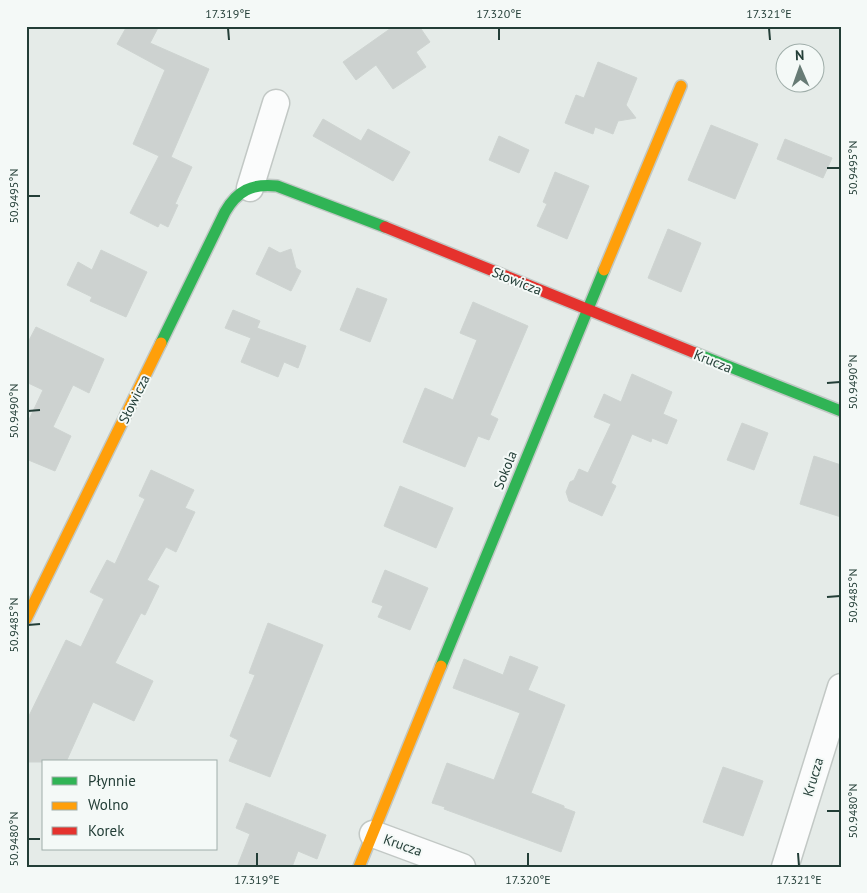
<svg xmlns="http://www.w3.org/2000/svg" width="867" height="893" viewBox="0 0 867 893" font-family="'PT Sans',sans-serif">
<rect width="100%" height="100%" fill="#e5ebe8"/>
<path fill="#cdd2d0" stroke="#ced4d1" d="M127 26H159L150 43 209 69 171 157 192 167 175 204 178 205 168 227 160 223 158 227 130 213 159 156 133 144 165 70 117 44Z
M394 26H419L430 42 416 52 426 67 393 89 376 65 356 80 343 62Z
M598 62 637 78 626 105 636 118 618 121 613 134 595 127 593 134 565 123 576 95 584 98Z
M323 119 361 141 368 129 410 152 393 181 313 136Z
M711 125 758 144 735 199 688 180Z
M499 136 529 150 519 173 489 160Z
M785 139 832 158 823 178 777 159Z
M555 172 589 186 567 239 537 226 547 204 543 202Z
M668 229 701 243 681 292 648 278Z
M269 247 280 253 291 249 296 268 301 271 291 291 256 274Z
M101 250 147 272 126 317 90 301 92 297 67 285 78 262 92 270Z
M357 288 387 299 370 342 340 330Z
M473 302 528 326 490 415 498 419 489 440 478 436 465 467 403 442 425 388 453 400 477 340 460 333Z
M233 310 260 321 257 328 306 346 298 368 284 362 278 377 241 362 251 338 225 328Z
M36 327 104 359 89 393 73 385 53 427 71 436 55 471 26 459V426L43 390 26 382V346Z
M632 374 672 392 663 414 677 420 667 444 652 438 651 442 632 434 611 483 616 486 602 516 569 501 566 492 570 482 574 480 579 469 588 473 611 424 594 417 604 394 621 402Z
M742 423 768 433 754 470 727 460Z
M814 456 841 465V517L800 504Z
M151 470 194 490 185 508 195 512 176 552 166 547 147 580 159 586 145 615 141 613 115 663 153 681 134 721 93 702 66 762H26V722L66 640 81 647 104 599 90 592 107 560 115 564 145 499 139 496Z
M400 486 453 508 436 548 384 526Z
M385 570 428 588 410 630 378 617 383 606 372 602Z
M268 623 323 645 270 777 229 761 238 740 230 736 255 675 249 673Z
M510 656 538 667 528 690 565 705 531 793 564 806V808L575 812 561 852 444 809 445 807 432 803 447 763 494 780 520 713 453 688 464 659 503 675Z
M723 767 763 781 743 836 703 822Z
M246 803 326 835 317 859 298 851 292 867H237L250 834 236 828Z"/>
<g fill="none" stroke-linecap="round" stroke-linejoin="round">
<defs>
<path id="street" d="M250 188 276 103
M373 834 462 867
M785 867 841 687"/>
<path id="fast" d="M161 343 225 212C237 191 252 183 277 186L385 227
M695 353 841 411
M441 666 604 270"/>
<path id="slow" d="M604 270 681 86
M26 619 161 343
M359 867 441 666"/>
<path id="jam" d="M385 227 695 353"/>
</defs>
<use href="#street" stroke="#c2c8c5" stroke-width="29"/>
<use href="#fast" stroke="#c1c8c5" stroke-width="14"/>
<use href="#slow" stroke="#c1c8c5" stroke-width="14"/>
<use href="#jam" stroke="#c1c8c5" stroke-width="14"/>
<use href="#street" stroke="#fbfcfc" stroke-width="26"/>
<use href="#fast" stroke="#30b455" stroke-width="11"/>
<use href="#slow" stroke="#ff9f0a" stroke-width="11"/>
<use href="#jam" stroke="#e5322d" stroke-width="11"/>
</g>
<path fill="none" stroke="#233e37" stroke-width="2" d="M228 28 229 40M499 28V40M769 28 770 40M827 168H840M28 196H40M827 383 840 382M28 411 40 410M827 597 840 596M28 625 40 624M827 811H840M28 839H40M257 853V866M528 853V866M798 853 799 866"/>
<g text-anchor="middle" stroke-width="4" stroke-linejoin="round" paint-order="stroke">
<g font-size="14" fill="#233e37" stroke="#f4f9f7">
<text transform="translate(517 281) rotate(22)" y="5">Słowicza</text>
<text transform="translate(713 361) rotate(22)" y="5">Krucza</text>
<text transform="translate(134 399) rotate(-64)" y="5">Słowicza</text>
<text transform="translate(505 470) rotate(-68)" y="5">Sokola</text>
<text transform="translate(813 777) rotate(-73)" y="5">Krucza</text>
<text transform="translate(403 845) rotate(20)" y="5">Krucza</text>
</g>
</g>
<rect width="867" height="893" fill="none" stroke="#f4f9f7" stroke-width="55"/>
<rect x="42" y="760" width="175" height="90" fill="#f4f9f7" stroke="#a0aeaa"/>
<rect x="52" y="777" width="25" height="8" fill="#30b455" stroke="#a0aeaa"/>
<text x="88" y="786" font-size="15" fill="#233e37">Płynnie</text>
<rect x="52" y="802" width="25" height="8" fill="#ff9f0a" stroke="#a0aeaa"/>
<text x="88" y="810" font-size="15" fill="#233e37">Wolno</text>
<rect x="52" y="827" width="25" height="8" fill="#e5322d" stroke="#a0aeaa"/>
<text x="88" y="836" font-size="15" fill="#233e37">Korek</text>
<g transform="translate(800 68) rotate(358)"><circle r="24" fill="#f4f9f7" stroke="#a0aeaa"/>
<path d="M0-4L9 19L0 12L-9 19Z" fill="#677b75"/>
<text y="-8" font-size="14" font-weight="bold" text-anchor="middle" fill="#233e37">N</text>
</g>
<rect x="28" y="28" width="812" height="838" fill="none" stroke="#233e37" stroke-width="2"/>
<g font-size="12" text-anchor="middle" fill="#233e37">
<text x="228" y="18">17.319°E</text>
<text x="499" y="18">17.320°E</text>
<text x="769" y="18">17.321°E</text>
<text transform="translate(853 168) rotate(-90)" y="4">50.9495°N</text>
<text transform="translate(14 196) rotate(-90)" y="4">50.9495°N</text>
<text transform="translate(853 382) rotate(-90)" y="4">50.9490°N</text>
<text transform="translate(14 411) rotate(-90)" y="4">50.9490°N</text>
<text transform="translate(853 596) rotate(-90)" y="4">50.9485°N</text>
<text transform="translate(14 625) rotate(-90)" y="4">50.9485°N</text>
<text transform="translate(853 811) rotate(-90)" y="4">50.9480°N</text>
<text transform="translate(14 839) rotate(-90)" y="4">50.9480°N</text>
<text x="257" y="884">17.319°E</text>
<text x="528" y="884">17.320°E</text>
<text x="799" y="884">17.321°E</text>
</g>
</svg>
